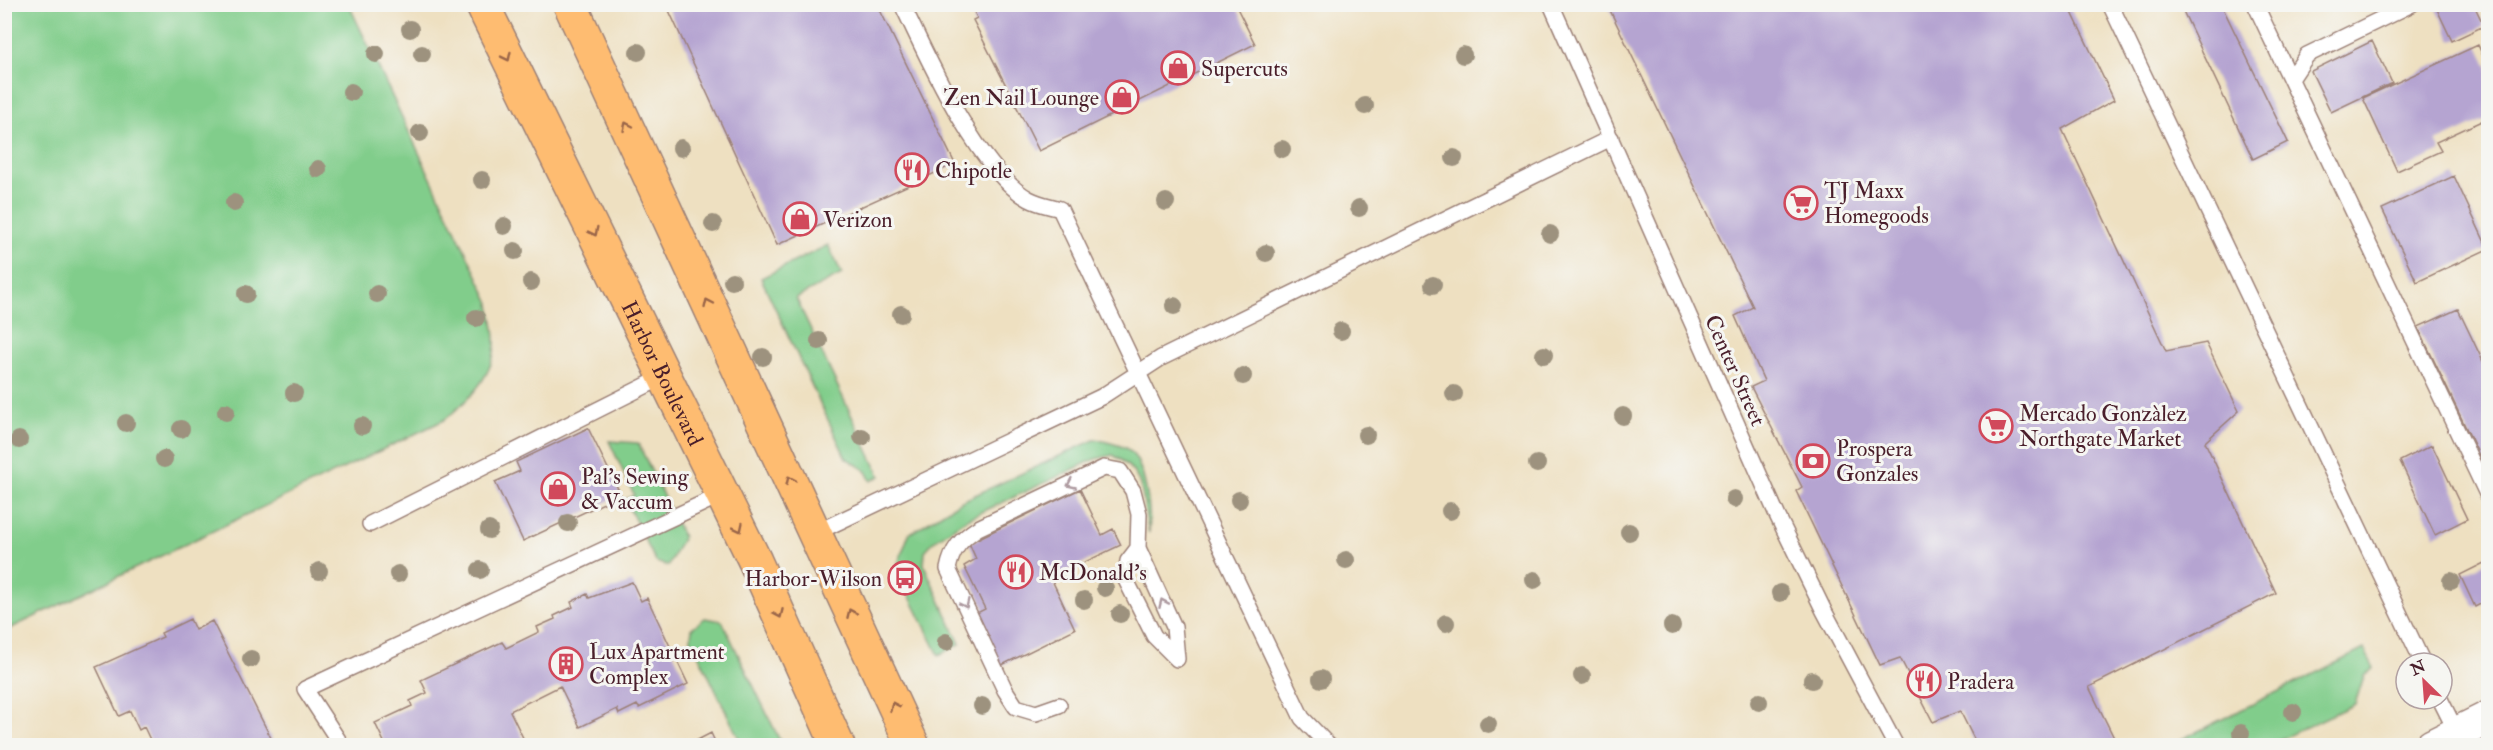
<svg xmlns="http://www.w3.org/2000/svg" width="2493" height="750" viewBox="0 0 2493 750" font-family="'IM FELL Double Pica',serif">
<rect width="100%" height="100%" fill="#f6f6f2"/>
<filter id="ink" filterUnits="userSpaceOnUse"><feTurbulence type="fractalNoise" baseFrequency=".0167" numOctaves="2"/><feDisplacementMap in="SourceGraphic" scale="12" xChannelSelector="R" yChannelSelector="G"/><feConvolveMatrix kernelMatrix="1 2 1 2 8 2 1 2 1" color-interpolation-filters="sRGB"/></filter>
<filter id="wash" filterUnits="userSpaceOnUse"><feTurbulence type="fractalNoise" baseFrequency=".008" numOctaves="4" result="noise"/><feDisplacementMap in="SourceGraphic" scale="24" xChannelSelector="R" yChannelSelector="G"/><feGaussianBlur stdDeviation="1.35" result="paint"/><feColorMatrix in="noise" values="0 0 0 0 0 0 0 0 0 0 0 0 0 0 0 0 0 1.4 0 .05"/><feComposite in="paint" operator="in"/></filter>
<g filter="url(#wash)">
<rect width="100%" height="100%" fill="#eee0c1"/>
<path fill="#81cd8b" stroke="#66765b" stroke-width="1.5" d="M5 4 349 5 490 303C491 315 495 328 495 340 496 374 468 401 444 420L5 631Z
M828 245 842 274 796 298 880 476 871 481 865 470 846 458 761 278Z
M1096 439C1105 442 1119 444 1127 449 1146 461 1151 513 1149 533 1140 497 1149 476 1113 455L1095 459 965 520 933 542 925 551 924 565 960 644 939 655 896 569 909 534 960 502Z
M609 441 638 443 683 537 668 566 656 562 625 500 634 495Z
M705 618 722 621 782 745H742L691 639 692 628Z
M2364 649 2374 668 2364 676 2355 704 2268 745H2170Z"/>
<g id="blocks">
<path fill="#b5a4d1" d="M666 4H877L955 164 777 245Z
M970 4H1235L1255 44 1039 151 973 20 977 18Z
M1607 4H2068L2114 100 2062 129 2166 351 2206 343 2239 411 2205 442 2276 593 2089 687 2118 746H1970L1976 743 1960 711 1933 722 1900 658 1880 665 1796 491 1802 487 1751 387 1764 381 1735 316 1753 307Z
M2196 4H2221L2288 142 2253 159 2183 11Z
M2435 5H2474L2484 26 2452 41Z
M2372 41 2392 83 2331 112 2311 71Z
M2478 45 2488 67V118L2436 142 2441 151 2397 171 2363 98Z
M2454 176 2488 249 2417 282 2382 209Z
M2458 309 2488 372V474L2418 327Z
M588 428 621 495 523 541 495 482 520 471 516 462Z
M2432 445 2467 519 2435 535 2400 461Z
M1080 489 1102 535 1113 529 1121 545 1051 578 1075 629 1000 666 975 614 985 609 964 566 976 559 969 543Z
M2488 561V600L2475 607 2460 575Z
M632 582 641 601 647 598 688 684 639 708 637 705 619 714 617 709 580 727 560 686 510 711 527 746H386L375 723 412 706 410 701 427 693 421 680 502 642 506 648 539 632 537 627 555 619 554 616 573 607 571 602 587 594 589 598Z
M190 619 195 630 212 621 275 746H153L144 727 139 730 130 711 119 716 96 667 163 637 161 633Z
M711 733 717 746H686Z"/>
</g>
</g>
<g filter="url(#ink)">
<use href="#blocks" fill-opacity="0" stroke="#9c8076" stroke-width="1.5"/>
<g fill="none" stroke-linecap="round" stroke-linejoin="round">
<defs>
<path id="service" d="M902 4C927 57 979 172 1029 199 1038 204 1050 206 1060 209L1302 718 1329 746
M1551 4 1778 517 1824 611 1896 746
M2110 4 2423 663
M2255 4 2488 496
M2291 79 2307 55 2412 4
M370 524 665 376
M815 533 1101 397 1161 358 1611 138
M1138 548 1128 561 1125 578 1154 636 1177 659
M2440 699 2457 733
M1059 705 1036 713 1016 707 1005 690 948 569C952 549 961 539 978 528L1104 468 1120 471 1133 491 1139 514 1138 548 1174 627 1177 659
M342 746 305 689 723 494"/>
<path id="tertiary" d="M2432 746 2488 718"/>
<g id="primary">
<path id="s1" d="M482 4 755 561 838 746"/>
<path d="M570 4 913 746"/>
</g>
</defs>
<use href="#service" stroke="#9c8076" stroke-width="18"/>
<use href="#tertiary" stroke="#9c8076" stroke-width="36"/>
<use href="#primary" stroke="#9c8076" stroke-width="36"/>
<use href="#service" stroke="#fff" stroke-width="15"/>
<use href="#tertiary" stroke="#fff" stroke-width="33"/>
<use href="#primary" stroke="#febc71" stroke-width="33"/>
</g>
<g fill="#9d927e">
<circle cx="410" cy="29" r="9"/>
<circle cx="638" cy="52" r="9"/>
<circle cx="376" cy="54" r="9"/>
<circle cx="422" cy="54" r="9"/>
<circle cx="1463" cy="55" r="9"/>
<circle cx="351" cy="92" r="9"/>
<circle cx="1365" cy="106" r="9"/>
<circle cx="420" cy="133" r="9"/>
<circle cx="681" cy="148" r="9"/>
<circle cx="1282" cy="149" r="9"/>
<circle cx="1454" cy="158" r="9"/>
<circle cx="318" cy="169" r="9"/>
<circle cx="482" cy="180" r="9"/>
<circle cx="1166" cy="202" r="9"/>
<circle cx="234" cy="203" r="9"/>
<circle cx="1359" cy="208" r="9"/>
<circle cx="713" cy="224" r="9"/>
<circle cx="504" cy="226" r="9"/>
<circle cx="1550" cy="234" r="9"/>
<circle cx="515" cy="251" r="9"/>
<circle cx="1266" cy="253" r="9"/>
<circle cx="732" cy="281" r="9"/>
<circle cx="531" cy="282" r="9"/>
<circle cx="1433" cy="285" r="9"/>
<circle cx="246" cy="294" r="9"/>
<circle cx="377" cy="294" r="9"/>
<circle cx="1174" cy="306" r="9"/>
<circle cx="901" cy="314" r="9"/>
<circle cx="476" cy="318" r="9"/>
<circle cx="1341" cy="331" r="9"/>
<circle cx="819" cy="341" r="9"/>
<circle cx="1544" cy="355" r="9"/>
<circle cx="763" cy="357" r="9"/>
<circle cx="1243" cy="376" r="9"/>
<circle cx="294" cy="393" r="9"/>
<circle cx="1454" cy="394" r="9"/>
<circle cx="226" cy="412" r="9"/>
<circle cx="1623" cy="416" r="9"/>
<circle cx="126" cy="423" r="9"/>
<circle cx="362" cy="426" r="9"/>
<circle cx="181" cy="429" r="9"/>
<circle cx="1366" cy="435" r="9"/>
<circle cx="862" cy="437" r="9"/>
<circle cx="19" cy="440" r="9"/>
<circle cx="164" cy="459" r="9"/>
<circle cx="1537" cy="464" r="9"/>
<circle cx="1734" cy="499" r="9"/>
<circle cx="1239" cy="500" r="9"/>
<circle cx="1450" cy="511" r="9"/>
<circle cx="568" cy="523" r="9"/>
<circle cx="489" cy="530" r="9"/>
<circle cx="1629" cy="532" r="9"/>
<circle cx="1346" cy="560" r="9"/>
<circle cx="480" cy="570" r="9"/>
<circle cx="319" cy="571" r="9"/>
<circle cx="398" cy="574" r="9"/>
<circle cx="1534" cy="580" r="9"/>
<circle cx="2451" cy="581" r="9"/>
<circle cx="1105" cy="588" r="9"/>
<circle cx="1780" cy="593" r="9"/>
<circle cx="1084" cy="600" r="9"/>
<circle cx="1120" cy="614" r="9"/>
<circle cx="1446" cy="623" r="9"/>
<circle cx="1672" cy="626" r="9"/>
<circle cx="946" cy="642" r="9"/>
<circle cx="251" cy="659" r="9"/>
<circle cx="1582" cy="676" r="9"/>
<circle cx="1321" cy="679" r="9"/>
<circle cx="1812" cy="680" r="9"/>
<circle cx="1759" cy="702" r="9"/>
<circle cx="982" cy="706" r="9"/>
<circle cx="2293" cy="712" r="9"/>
<circle cx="1488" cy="724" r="9"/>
<circle cx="2241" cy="733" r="9"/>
</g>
<defs><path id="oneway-chevron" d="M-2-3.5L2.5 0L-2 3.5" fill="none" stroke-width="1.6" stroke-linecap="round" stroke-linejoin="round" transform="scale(1.5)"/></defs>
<g stroke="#9b664a">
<use href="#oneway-chevron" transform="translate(507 57) rotate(64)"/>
<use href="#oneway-chevron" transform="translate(627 126) rotate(-115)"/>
<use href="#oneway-chevron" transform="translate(594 232) rotate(64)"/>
<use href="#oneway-chevron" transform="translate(708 303) rotate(-115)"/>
<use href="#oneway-chevron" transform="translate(790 480) rotate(-115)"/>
<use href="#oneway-chevron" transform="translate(739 528) rotate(64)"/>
<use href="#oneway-chevron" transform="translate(851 613) rotate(-114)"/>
<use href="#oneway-chevron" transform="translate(779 614) rotate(66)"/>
<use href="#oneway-chevron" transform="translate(894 706) rotate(-115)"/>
</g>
<g stroke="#ae9aa0">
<use href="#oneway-chevron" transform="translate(1071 484) rotate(155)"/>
<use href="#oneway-chevron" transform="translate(1163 603) rotate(-114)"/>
<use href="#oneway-chevron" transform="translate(965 604) rotate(65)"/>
</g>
</g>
<defs>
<symbol id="shop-ring" viewBox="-11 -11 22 22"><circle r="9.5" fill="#f6f6f2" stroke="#d1495b" stroke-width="1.5"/><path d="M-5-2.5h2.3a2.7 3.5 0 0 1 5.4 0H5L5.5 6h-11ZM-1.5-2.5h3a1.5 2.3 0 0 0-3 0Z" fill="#d1495b"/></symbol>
<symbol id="restaurant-ring" viewBox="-11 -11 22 22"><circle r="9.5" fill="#f6f6f2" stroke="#d1495b" stroke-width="1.5"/><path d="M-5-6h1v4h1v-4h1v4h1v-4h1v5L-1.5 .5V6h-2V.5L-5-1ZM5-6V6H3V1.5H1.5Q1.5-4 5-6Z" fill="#d1495b"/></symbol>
<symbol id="supermarket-ring" viewBox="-11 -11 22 22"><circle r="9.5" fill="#f6f6f2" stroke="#d1495b" stroke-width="1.5"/><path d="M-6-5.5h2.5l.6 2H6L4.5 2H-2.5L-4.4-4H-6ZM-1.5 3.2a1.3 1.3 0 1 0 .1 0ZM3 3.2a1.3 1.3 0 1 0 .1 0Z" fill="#d1495b"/></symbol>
<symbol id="bank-ring" viewBox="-11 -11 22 22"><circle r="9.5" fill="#f6f6f2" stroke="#d1495b" stroke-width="1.5"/><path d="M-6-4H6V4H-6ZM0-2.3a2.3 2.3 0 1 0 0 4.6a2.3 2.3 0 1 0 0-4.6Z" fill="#d1495b"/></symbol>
<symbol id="bus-ring" viewBox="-11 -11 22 22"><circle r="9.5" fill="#f6f6f2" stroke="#d1495b" stroke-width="1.5"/><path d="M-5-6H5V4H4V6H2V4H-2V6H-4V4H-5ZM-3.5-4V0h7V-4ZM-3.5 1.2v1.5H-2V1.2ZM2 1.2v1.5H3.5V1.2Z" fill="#d1495b"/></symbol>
<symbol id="building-ring" viewBox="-11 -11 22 22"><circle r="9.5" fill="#f6f6f2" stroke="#d1495b" stroke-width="1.5"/><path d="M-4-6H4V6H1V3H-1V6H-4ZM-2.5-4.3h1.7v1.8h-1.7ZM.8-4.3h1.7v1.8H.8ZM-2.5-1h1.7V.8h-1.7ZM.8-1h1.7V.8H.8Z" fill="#d1495b"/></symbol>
</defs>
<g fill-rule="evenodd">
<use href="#shop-ring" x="1159" y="49" width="38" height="38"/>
<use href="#shop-ring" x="1103" y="78" width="38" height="38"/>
<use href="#restaurant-ring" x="893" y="151" width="38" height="38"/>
<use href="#supermarket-ring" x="1782" y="184" width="38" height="38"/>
<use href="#shop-ring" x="781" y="200" width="38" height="38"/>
<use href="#supermarket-ring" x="1977" y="407" width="38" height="38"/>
<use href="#bank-ring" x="1794" y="442" width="38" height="38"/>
<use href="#shop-ring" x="539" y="470" width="38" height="38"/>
<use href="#restaurant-ring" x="997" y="553" width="38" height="38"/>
<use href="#bus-ring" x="886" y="559" width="38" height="38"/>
<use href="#building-ring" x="547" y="645" width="38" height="38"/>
<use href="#restaurant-ring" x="1905" y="662" width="38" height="38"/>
</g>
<g text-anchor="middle" stroke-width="6" stroke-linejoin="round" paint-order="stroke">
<g font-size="22" fill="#4a1f2b" stroke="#f6f6f2" text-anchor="start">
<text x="1201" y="76">Supercuts</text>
<text x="1099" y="105" text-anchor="end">Zen Nail Lounge</text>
<text x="935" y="178">Chipotle</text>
<text x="1824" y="198">TJ Maxx<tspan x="1824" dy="25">Homegoods</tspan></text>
<text x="823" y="227">Verizon</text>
<text x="2019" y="421">Mercado Gonzàlez<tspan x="2019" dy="25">Northgate Market</tspan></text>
<text x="1836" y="456">Prospera<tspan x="1836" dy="25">Gonzales</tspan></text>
<text x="581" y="484">Pal's Sewing<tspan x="581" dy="25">&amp; Vaccum</tspan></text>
<text x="1039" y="580">McDonald's</text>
<text x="882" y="586" text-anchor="end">Harbor-Wilson</text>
<text x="589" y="659">Lux Apartment<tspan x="589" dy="25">Complex</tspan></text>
<text x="1947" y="689">Pradera</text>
</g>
<g font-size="22" fill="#4a1f2b" stroke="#f6f6f2">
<text transform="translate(1736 370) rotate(66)" y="8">Center Street</text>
<text dy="8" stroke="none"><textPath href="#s1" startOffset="411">Harbor Boulevard</textPath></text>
</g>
</g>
<rect width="2493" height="750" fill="none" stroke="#f6f6f2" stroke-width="24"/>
<g transform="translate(2424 681) rotate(335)"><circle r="28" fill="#f6f6f2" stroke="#b1a0a2" stroke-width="1.5"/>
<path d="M0-4.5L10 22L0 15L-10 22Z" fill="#d1495b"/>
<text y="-9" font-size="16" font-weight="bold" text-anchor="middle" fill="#4a1f2b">N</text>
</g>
</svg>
